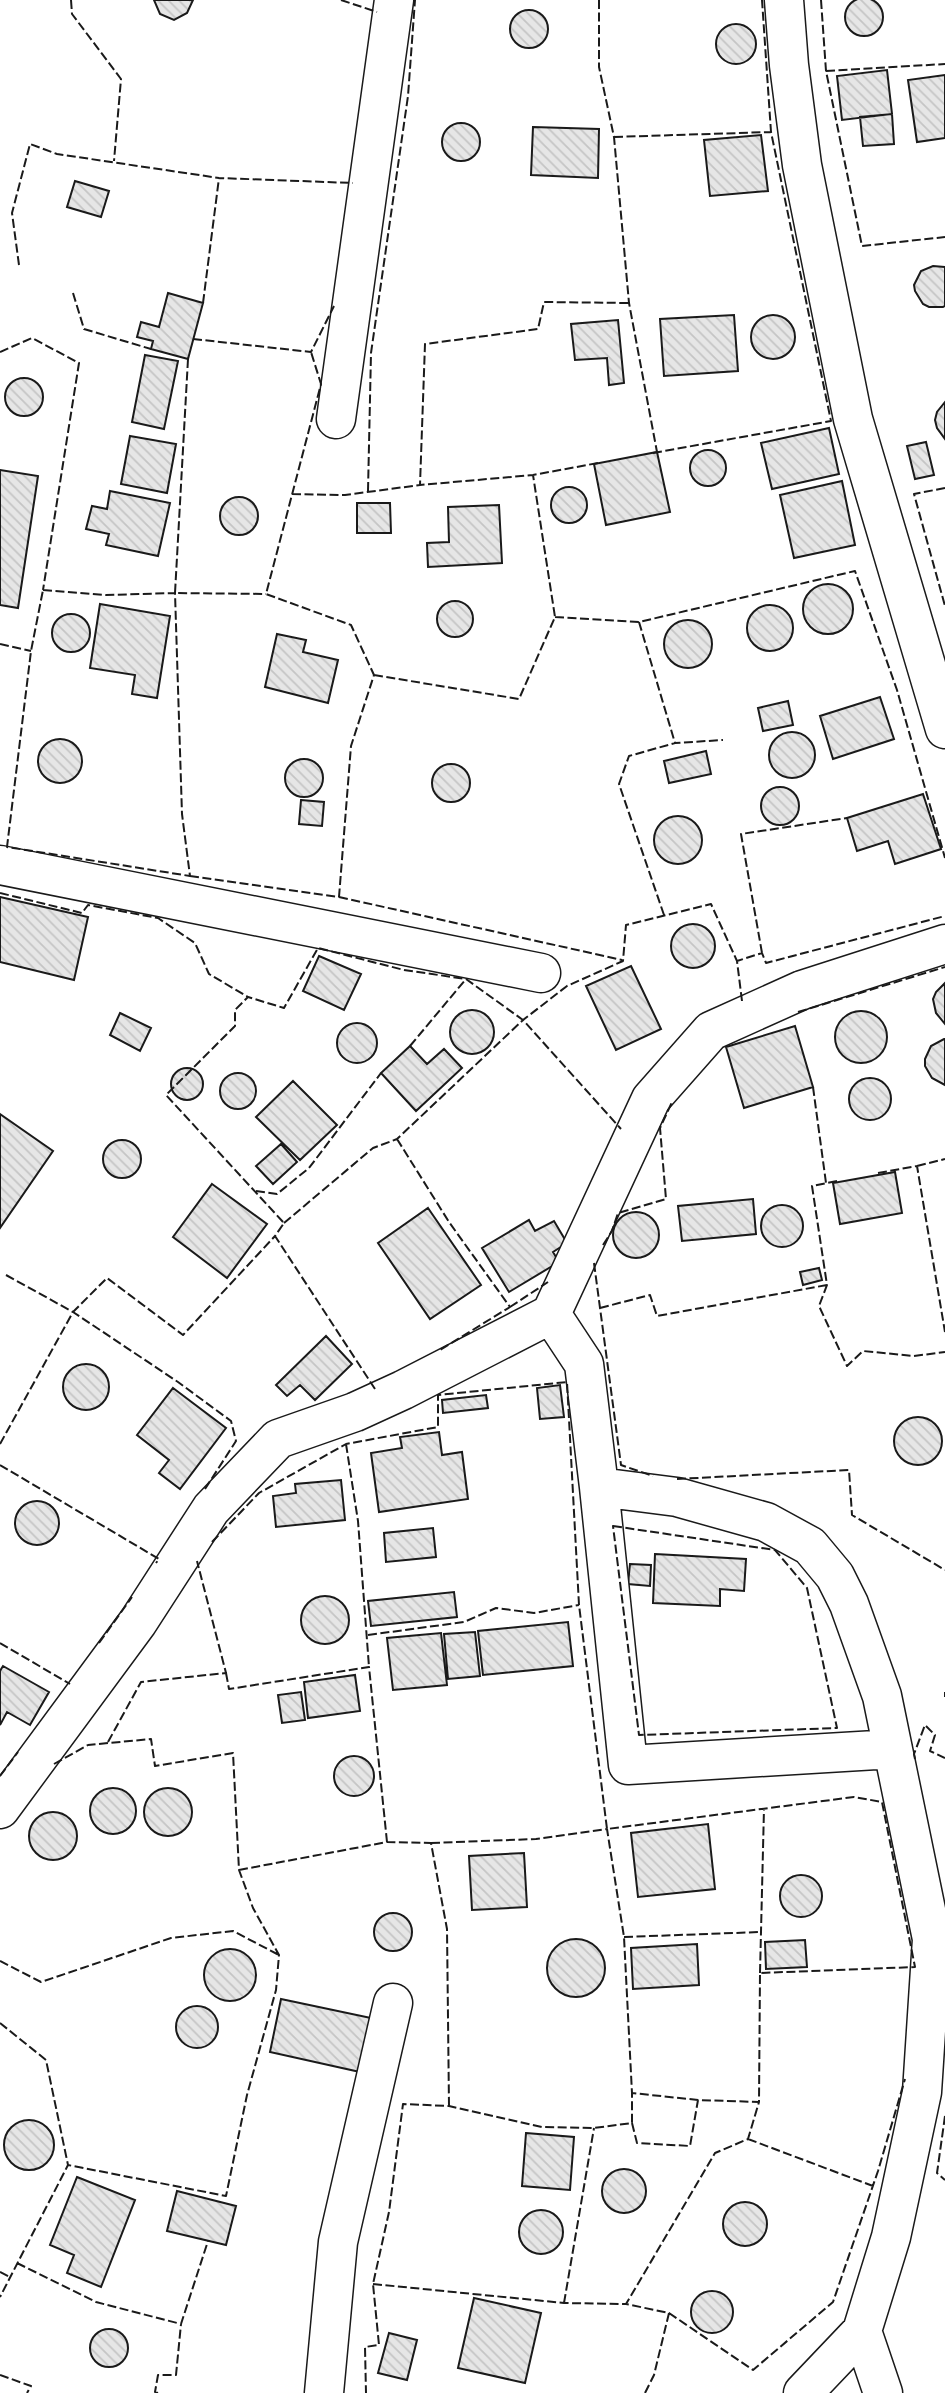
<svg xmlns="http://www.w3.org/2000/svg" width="945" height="2393" viewBox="0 0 945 2393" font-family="Merriweather,serif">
<defs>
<pattern id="building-back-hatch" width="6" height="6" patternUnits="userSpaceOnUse" patternTransform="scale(1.75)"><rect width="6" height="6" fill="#e6e6e6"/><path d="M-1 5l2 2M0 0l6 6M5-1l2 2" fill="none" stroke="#c5c5c5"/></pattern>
</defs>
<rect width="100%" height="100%" fill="#fff"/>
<path fill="url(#building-back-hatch)" stroke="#1a1a1a" stroke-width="2" d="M845 17a19 19 0 1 1 38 0a19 19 0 1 1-38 0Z
M154 0H193L187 13 174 20 160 14Z
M510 29a19 19 0 1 1 38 0a19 19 0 1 1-38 0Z
M716 44a20 20 0 1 1 40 0a20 20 0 1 1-40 0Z
M887 70 892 114 842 120 837 76Z
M945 75V138L917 142 908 80Z
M892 114 894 144 863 146 860 117Z
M442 142a19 19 0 1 1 38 0a19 19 0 1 1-38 0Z
M533 127 599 129 598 178 531 175Z
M761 135 768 191 710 196 704 140Z
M75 181 109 191 101 217 67 207Z
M933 266 945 267V306L943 307H929L923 304 915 291 914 285 921 271Z
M168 293 203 303 188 359 151 349 153 341 137 337 141 322 159 327Z
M751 337a22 22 0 1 1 44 0a22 22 0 1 1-44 0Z
M734 315 738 371 664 376 660 319Z
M618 320 624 383 609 385 607 358 575 360 571 324Z
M145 355 178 361 164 429 132 422Z
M5 397a19 19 0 1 1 38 0a19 19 0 1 1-38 0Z
M945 402V439L937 428 935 420 937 412Z
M829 428 839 474 772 489 761 443Z
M130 436 176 444 167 493 121 484Z
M926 442 934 475 915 479 907 446Z
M690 468a18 18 0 1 1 36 0a18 18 0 1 1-36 0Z
M657 452 670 512 606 525 594 464Z
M0 470 38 476 18 608 0 605Z
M842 481 855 545 794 558 780 495Z
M551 505a18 18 0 1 1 36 0a18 18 0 1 1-36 0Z
M110 491 170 503 158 556 106 545 109 534 86 529 92 506 107 509Z
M220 516a19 19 0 1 1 38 0a19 19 0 1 1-38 0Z
M357 503H390L391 533H357Z
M499 505 502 563 428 567 427 543 449 542 448 507Z
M803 609a25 25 0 1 1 50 0a25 25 0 1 1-50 0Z
M437 619a18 18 0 1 1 36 0a18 18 0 1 1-36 0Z
M100 604 170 616 157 698 132 694 135 675 90 668Z
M747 628a23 23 0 1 1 46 0a23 23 0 1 1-46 0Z
M52 633a19 19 0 1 1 38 0a19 19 0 1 1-38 0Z
M664 644a24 24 0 1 1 48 0a24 24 0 1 1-48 0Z
M277 634 306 640 303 652 338 660 328 703 265 687Z
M880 697 894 739 833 759 820 716Z
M788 701 793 725 763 731 758 708Z
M769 755a23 23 0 1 1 46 0a23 23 0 1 1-46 0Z
M38 761a22 22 0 1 1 44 0a22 22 0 1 1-44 0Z
M706 751 711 774 669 783 664 761Z
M285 778a19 19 0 1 1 38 0a19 19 0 1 1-38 0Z
M432 783a19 19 0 1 1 38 0a19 19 0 1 1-38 0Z
M761 806a19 19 0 1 1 38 0a19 19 0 1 1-38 0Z
M923 794 941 849 895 864 888 841 857 851 847 818Z
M301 800 324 802 322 826 299 824Z
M654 840a24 24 0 1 1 48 0a24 24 0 1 1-48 0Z
M0 897 88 917 74 980 0 962Z
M671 946a22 22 0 1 1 44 0a22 22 0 1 1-44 0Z
M319 956 361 974 344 1010 303 991Z
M631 966 661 1029 616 1050 586 986Z
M945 983V1024L936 1013 933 999 936 992Z
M450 1032a22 22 0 1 1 44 0a22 22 0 1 1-44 0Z
M835 1037a26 26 0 1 1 52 0a26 26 0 1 1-52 0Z
M120 1013 151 1028 140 1051 110 1035Z
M337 1043a20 20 0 1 1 40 0a20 20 0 1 1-40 0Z
M795 1026 813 1087 744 1108 726 1047Z
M944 1039H945V1085L932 1078 925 1066V1059L931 1046Z
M410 1046 427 1064 444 1049 462 1068 416 1111 381 1073Z
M171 1084a16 16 0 1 1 32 0a16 16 0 1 1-32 0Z
M220 1091a18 18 0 1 1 36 0a18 18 0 1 1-36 0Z
M849 1099a21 21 0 1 1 42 0a21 21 0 1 1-42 0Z
M293 1081 337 1125 300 1160 256 1117Z
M0 1114 53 1151 0 1228Z
M103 1159a19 19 0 1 1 38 0a19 19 0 1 1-38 0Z
M281 1144 297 1162 273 1184 256 1166Z
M895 1172 902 1213 840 1224 833 1183Z
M212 1184 267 1224 227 1278 173 1237Z
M753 1199 756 1234 682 1241 678 1206Z
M761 1226a21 21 0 1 1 42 0a21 21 0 1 1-42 0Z
M428 1208 481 1285 430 1319 378 1243Z
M613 1235a23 23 0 1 1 46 0a23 23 0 1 1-46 0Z
M529 1220 535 1231 554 1221 567 1243 553 1252 559 1262 509 1292 482 1248Z
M819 1268 822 1280 803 1285 800 1272Z
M326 1336 352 1364 315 1400 300 1385 287 1396 276 1385Z
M63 1387a23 23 0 1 1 46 0a23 23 0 1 1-46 0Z
M560 1385 564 1417 540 1419 537 1388Z
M173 1388 226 1428 180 1489 159 1473 169 1460 137 1435Z
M486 1395 488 1408 443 1413 442 1400Z
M894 1441a24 24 0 1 1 48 0a24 24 0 1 1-48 0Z
M439 1432 442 1455 462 1452 468 1499 379 1512 371 1453 402 1448 400 1437Z
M341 1480 345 1520 276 1527 273 1496 296 1493 295 1484Z
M15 1523a22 22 0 1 1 44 0a22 22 0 1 1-44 0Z
M433 1528 436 1557 386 1562 384 1533Z
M655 1554 746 1559 744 1591 720 1589V1606L653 1603Z
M630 1564 651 1565 650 1586 628 1584Z
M454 1592 457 1617 371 1626 368 1601Z
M301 1620a24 24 0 1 1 48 0a24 24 0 1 1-48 0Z
M568 1622 573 1666 483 1675 478 1631Z
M475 1632 480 1676 448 1679 444 1634Z
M441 1633 447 1685 393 1690 387 1638Z
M3 1666 49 1692 30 1725 7 1712 0 1725V1671Z
M355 1675 360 1711 308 1718 304 1682Z
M301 1692 305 1720 282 1723 278 1695Z
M334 1776a20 20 0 1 1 40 0a20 20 0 1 1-40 0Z
M144 1812a24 24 0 1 1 48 0a24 24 0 1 1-48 0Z
M90 1811a23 23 0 1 1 46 0a23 23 0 1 1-46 0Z
M29 1836a24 24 0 1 1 48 0a24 24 0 1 1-48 0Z
M708 1824 715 1889 638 1897 631 1833Z
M524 1853 527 1907 472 1910 469 1856Z
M780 1896a21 21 0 1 1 42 0a21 21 0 1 1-42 0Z
M374 1932a19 19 0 1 1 38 0a19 19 0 1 1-38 0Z
M547 1968a29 29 0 1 1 58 0a29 29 0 1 1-58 0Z
M805 1940 807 1967 766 1969 765 1942Z
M697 1944 699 1985 633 1989 631 1948Z
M204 1975a26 26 0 1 1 52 0a26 26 0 1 1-52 0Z
M281 1999 371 2018 360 2072 270 2052Z
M176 2027a21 21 0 1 1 42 0a21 21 0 1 1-42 0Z
M4 2145a25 25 0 1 1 50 0a25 25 0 1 1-50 0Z
M526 2133 574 2137 570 2190 522 2186Z
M602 2191a22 22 0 1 1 44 0a22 22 0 1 1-44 0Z
M77 2177 135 2200 101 2287 67 2273 74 2255 50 2245Z
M177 2191 236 2206 226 2245 167 2231Z
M723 2224a22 22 0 1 1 44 0a22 22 0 1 1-44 0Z
M519 2232a22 22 0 1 1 44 0a22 22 0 1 1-44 0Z
M691 2312a21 21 0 1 1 42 0a21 21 0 1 1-42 0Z
M474 2298 541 2313 525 2383 458 2368Z
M90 2348a19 19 0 1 1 38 0a19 19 0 1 1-38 0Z
M389 2333 417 2340 407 2380 378 2373Z"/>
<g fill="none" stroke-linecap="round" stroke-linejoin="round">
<defs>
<path id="minor" d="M784 0 789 65 802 165 853 419 945 729
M336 419 394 0
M0 865 541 973
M551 1314 584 1364 599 1487 677 1497 766 1522 810 1546 835 1576 849 1604 882 1696 932 1939 922 2092 891 2237 862 2331 803 2393
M599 1487 628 1765 893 1749
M0 1809 138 1622 211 1509 278 1439 355 1412 403 1390 551 1314 651 1099 711 1031 802 990 945 944
M862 2331 883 2393
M324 2393 338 2242 393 2003"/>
</defs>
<use href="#minor" stroke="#1a1a1a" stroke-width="41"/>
<use href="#minor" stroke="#fff" stroke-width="38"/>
<path stroke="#1a1a1a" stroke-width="2" stroke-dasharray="9 3.5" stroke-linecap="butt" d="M71 0 72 14 121 79 114 161
M341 0 377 12
M599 0V67L614 137 629 303 657 452
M821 0 826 71 862 246 945 237
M826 71 945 64
M614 137 771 132
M19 265 12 213 30 144 57 154 219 178 353 183
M73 293 84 329 151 349
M203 303 219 178
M193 339 311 352 334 306
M0 352 32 338 79 363 43 590
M188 359 175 593 266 594
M653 453 831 421 771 132 762 0
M598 463 533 475 420 485 425 344 538 329 544 302 629 303
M945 488 914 494 945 606
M368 491 371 353 408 96 415 0
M292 494 345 495 420 485
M43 590 106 595 175 593 182 814 190 876 7 847 31 651Z
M555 617 639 622 855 571 897 690 945 858
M639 622 675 743
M0 644 31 651
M374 675 519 699 555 617 533 475
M190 876 339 897 351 746 374 675 351 625 266 594 321 384 311 352
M0 893 82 913 88 905 158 918 195 943 209 974 248 997
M339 897 622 960
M664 915 619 784 629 756 675 743 723 740
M762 953 741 834 847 818
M742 1001 737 961 762 953 766 963 945 916
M798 1012 945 967
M410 1046 466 979
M813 1087 826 1183
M397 1139 449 1222 510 1307 440 1350
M917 1166 945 1159
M878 1173 917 1166 945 1332
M837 1181 812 1186 827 1285 819 1306 847 1366 863 1351 914 1356 945 1352
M256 1191 277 1194 309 1168 381 1073
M284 1223 373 1148 397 1139 523 1020 567 986 623 961 626 925 711 904 737 961
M603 1245 612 1231 618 1213 666 1199 660 1128 672 1102
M594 1263 621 1465 653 1476
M6 1275 73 1312 178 1382 231 1421 236 1441 205 1489
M510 1307 548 1282
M600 1308 650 1295 657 1316 827 1285
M375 1389 275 1236 284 1223 166 1095 235 1026V1010L248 997 284 1008 318 948 404 970 466 979 523 1020 621 1129
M0 1444 73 1312 107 1278 183 1335 275 1236
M346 1444 358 1521 369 1667
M0 1465 159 1559 156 1563
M677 1479 849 1470 852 1515 945 1570
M613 1526 775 1550 807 1588 837 1728 639 1735Z
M212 1542 259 1493 346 1444 438 1427V1395L567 1382 579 1605 607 1829 854 1797 882 1802 915 1967 760 1973 759 2102 698 2100 632 2093V2123L594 2128 542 2127 449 2106 403 2104 389 2212 373 2284 379 2345 365 2347 366 2393
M368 1635 464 1622 496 1608 534 1613 579 1605
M0 1643 70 1684
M99 1643 132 1597
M226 1673 229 1689 369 1667 387 1842
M945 1692V1697
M108 1742 141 1682 226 1673 197 1561
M915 1759 914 1754 925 1725 935 1735 930 1751 945 1758
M54 1764 88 1745 151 1739 155 1766 233 1753 239 1870 253 1908 279 1955 276 1990 247 2095 226 2196 68 2165
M0 1776 18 1752
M431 1843 536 1839 607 1829 624 1937 632 2093
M239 1870 387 1842 431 1843 447 1929 449 2106
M624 1937 761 1932
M0 1961 41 1982 171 1938 233 1931 279 1955
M760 1973 764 1808
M0 2023 46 2060 68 2165 0 2297
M945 2116 937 2173 945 2180
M632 2123 637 2143 690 2146 698 2100
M748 2139 873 2186
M17 2263 96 2302 181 2324 208 2241
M0 2272 10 2277
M373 2284 564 2303 626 2304
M564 2303 594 2128
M669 2313 753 2370 833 2302 878 2171 905 2079
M0 2375 31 2386 27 2393
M158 2393 155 2392 158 2375H176L181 2324
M645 2393 654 2375 669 2313 626 2304 715 2153 748 2139 759 2102"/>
</g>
</svg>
